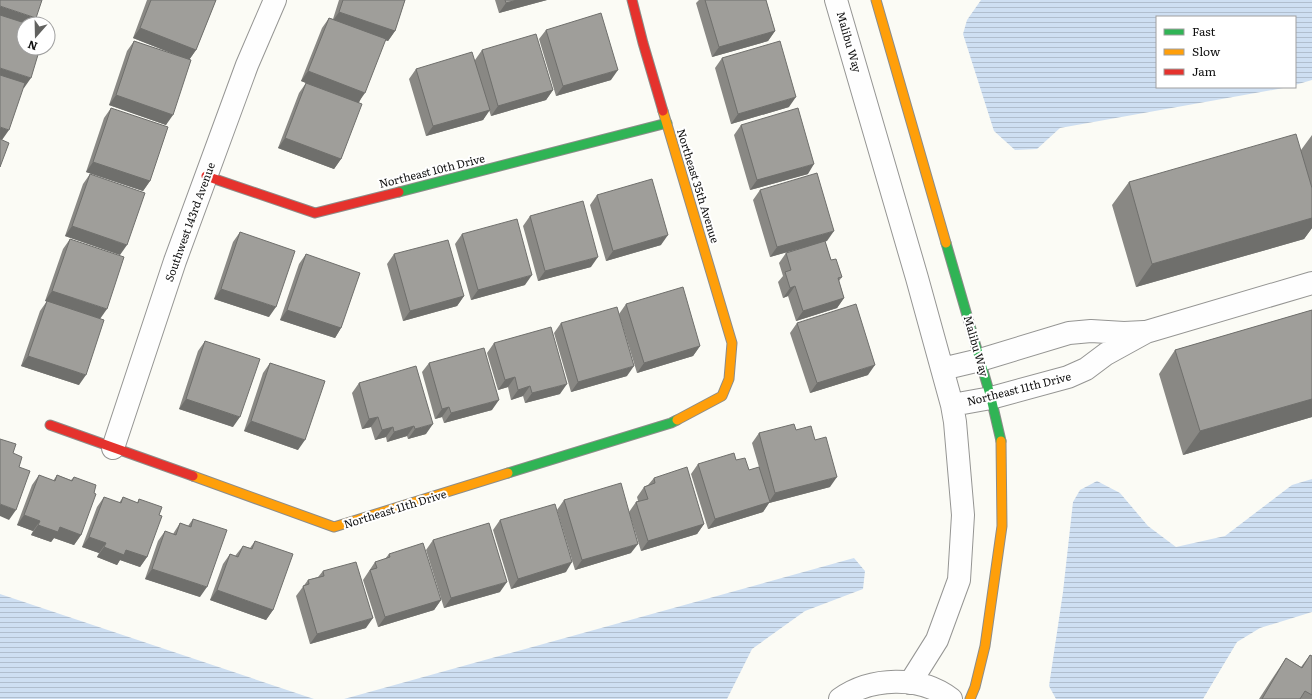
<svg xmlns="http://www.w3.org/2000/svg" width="1312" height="699" viewBox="0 0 1312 699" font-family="Literata,serif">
<defs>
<pattern id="water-rules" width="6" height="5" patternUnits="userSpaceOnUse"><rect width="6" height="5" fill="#cedff2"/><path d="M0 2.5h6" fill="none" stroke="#b0bece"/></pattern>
</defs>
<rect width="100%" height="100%" fill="#fbfbf5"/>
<path fill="url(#water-rules)" d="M981 0H1312V80L1295 85V17H1157V87H1289L1060 128 1037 149 1015 150 994 131 963 34 967 20Z
M1312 479V612L1260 628 1237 642 1203 699H1056L1049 686 1063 592 1073 502 1080 490 1097 481 1120 493 1148 526 1176 547 1225 536 1292 485Z
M854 558 865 571 863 589 805 611 752 649 727 699H344Z
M0 594 314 699H0Z"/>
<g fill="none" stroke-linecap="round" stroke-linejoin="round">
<defs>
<path id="street" d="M836 0 917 278 952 405 955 422 963 515 959 580 937 640 910 683
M942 369 980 360 1069 333 1091 331 1124 333 1144 332
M952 405 991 398 1068 377 1086 369 1106 354 1146 332 1312 283
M113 448 175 261 247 65 275 0
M840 699C871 677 920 675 951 699"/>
<path id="fast" d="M399 192 667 123
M946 243 991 398 1001 441
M508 473 671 423 677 420"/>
<path id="slow" d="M876 0 946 243
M663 111 732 343 729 379 722 396 677 420
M193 476 334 527 508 473
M970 699 975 687 985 646 1002 526 1001 441"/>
<path id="jam" d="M632 0 643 43 663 111
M206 176 315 213 399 192
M50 425 193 476"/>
</defs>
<use href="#street" stroke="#959593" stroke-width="24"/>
<use href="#fast" stroke="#8c8c89" stroke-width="11"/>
<use href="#slow" stroke="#8c8c89" stroke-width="11"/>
<use href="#jam" stroke="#8c8c89" stroke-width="11"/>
<use href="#street" stroke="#fefefe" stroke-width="22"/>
<use href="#fast" stroke="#30b455" stroke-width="9"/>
<use href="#slow" stroke="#ff9f0a" stroke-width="9"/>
<use href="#jam" stroke="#e5322d" stroke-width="9"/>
</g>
<path fill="#898884" d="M147 0H216L196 50 189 60 166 125 109 105 127 51 134 41 188 60 133 38Z
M339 0H405L395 31 388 41 385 40 359 103 341 159 334 169 278 148 299 93 306 83 301 81 322 28 329 18 333 19Z
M495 0H547L499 13Z
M699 0H766L775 31 768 41 712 57 696 3Z
M546 30 611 80 556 96 539 39Z
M482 50 553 90 546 100 491 116 489 110 483 120 426 136 409 79 416 69 475 60Z
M722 58 789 107 731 124 715 68Z
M111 108 150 181 143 191 86 172 104 118Z
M741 125 808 174 750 190 734 135Z
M1312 135V228L1304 239 1136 287 1112 205 1129 182 1301 150Z
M90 174 120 255 65 236 83 184Z
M760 190 827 241H825L831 260 842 277 839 281 844 298 837 308 796 321 788 296 783 298 778 282 783 276 779 263 786 253 804 247 770 257 753 200Z
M597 195 661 245 606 261 590 205Z
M530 216 591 267 538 281 523 226Z
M240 232 269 317 214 299 233 242Z
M462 234 525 285 471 300 455 244Z
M70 239 79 385 21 366 40 311 47 301H45L63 249Z
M306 254 341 328 335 338 280 320 299 264Z
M394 254 464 296 457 306 403 321 387 264Z
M626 304 700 346 693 356 637 373 619 314Z
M1312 310V417L1183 455 1159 374 1175 350Z
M561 323 627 376 571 392 554 333Z
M797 323 868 375 810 393 790 333Z
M205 341 233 427 179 409 198 351Z
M494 343 560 394 525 403 523 396 511 400 508 387 498 390 487 353Z
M270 363 298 450 244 431 263 373Z
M429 363 492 410 444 423 442 417 435 419 422 372Z
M359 383 426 434 408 439 407 436 387 442 386 437 375 440 371 427 362 429 352 393Z
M796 430 815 440 830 487 769 503 763 512 708 529 691 474 698 464 736 460 749 470 759 467 752 443 759 433Z
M39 475 53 481 57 475 71 480 74 477 94 493 81 535 74 545 54 538 51 542 31 535 33 531 17 525 32 485Z
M654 478 704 524 697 534 641 551 629 512 636 502 638 501 637 497 644 487 648 485Z
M104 497 119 503 123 497 137 503 139 499 159 515 147 557 140 567 120 560 117 565 97 557 99 553 82 547 97 507Z
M564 500 631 553 575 570 557 510Z
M193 519 200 597 145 579 158 541 165 531 173 534 180 523 188 526Z
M500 520 566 572 511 589 493 530Z
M433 540 500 592 444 608 426 550Z
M255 541 273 610 266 620 210 600 223 564 230 554 235 556 243 546 250 548Z
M389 554 441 600 434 610 378 627 363 580 375 562 385 559Z
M323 571 366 628 310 644 296 596 308 580 318 577Z
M1310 655 1312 656V699H1259L1270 682 1286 658 1301 667Z"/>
<path fill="#6f6f6c" d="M517 0H547L499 13 506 3Z
M0 6 36 18 32 24H24L0 18Z
M339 12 395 31 388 41 332 22Z
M140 28 196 50 189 60 133 38Z
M775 31 768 41 712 57 719 47Z
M0 68 31 78 24 88 0 80Z
M618 70 611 80 556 96 563 86Z
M308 71 365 93 358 103 301 81Z
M553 90 546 100 491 116 498 106Z
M116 95 173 115 166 125 109 105Z
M796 97 789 107 731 124 738 114Z
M490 110 483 120 426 136 433 126Z
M0 127 9 130 2 140 0 139Z
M285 138 341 159 334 169 278 148Z
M93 162 150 181 143 191 86 172Z
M814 164 808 174 750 190 757 180Z
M1312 218V228L1304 239 1136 287 1152 264Z
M72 226 127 245 120 255 65 236Z
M834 231 827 241 770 257 777 247Z
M668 235 661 245 606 261 613 251Z
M598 257 591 267 538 281 545 271Z
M532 275 525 285 471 300 478 290Z
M795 286 788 296 783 298 790 288Z
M221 289 276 307 269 317 214 299Z
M52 291 107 309 100 319 45 301Z
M464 296 457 306 403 321 410 311Z
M844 298 837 308 796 321 803 311Z
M287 310 341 328 335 338 280 320Z
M700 346 693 356 637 373 644 363Z
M28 356 86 375 79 385 21 366Z
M875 365 868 375 810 393 817 383Z
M634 366 627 376 571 392 578 382Z
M515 377 508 387 498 390 505 380Z
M567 384 560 394 525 403 532 393Z
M530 386 523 396 511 400 518 390Z
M186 399 240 417 233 427 179 409Z
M1312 399V417L1183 455 1200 431Z
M499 400 492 410 444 423 451 413Z
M449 407 442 417 435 419 442 409Z
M378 417 371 427 362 429 369 419Z
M251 421 305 440 298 450 244 431Z
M433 424 426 434 408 439 415 429Z
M414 426 407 436 387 442 394 432Z
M393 427 386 437 375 440 382 430Z
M837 477 830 487 769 503 763 512 708 529 715 519 769 502 775 493Z
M0 504 16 510 9 520 0 516Z
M24 515 40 521 33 531 17 525Z
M704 524 697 534 641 551 648 541Z
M38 525 60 527 81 535 74 545 54 538 51 542 31 535Z
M89 537 106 543 99 553 82 547Z
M638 544 631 553 575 570 582 560Z
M104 547 126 550 147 557 140 567 120 560 117 565 97 557Z
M572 562 566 572 511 589 518 579Z
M152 569 207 587 200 597 145 579Z
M507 582 500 592 444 608 451 598Z
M217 590 273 610 266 620 210 600Z
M441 600 434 610 378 627 385 617Z
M373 618 366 628 310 644 317 634Z"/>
<path fill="#9f9e9a" stroke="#6f6f6c" d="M0 0H42L36 18 0 6Z
M151 0H216L196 50 140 28Z
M343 0H405L395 31 339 12Z
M505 0H517L506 3Z
M705 0H766L775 31 719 47Z
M601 13 618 70 563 86 546 30Z
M0 15 28 24H24V48H40L31 78 0 68Z
M329 18 386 39 365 93 308 71Z
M536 34 553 90 498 106 482 50Z
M134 41 191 60 173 115 116 95Z
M780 41 796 97 738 114 722 58Z
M472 52 490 110 433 126 416 69Z
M0 75 25 83 9 130 0 127Z
M306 83 362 104 341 159 285 138Z
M111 108 168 127 150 181 93 162Z
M798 108 814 164 757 180 741 125Z
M1296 134 1312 188V218L1152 264 1129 182Z
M0 139 9 143 0 167Z
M817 173 834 231 777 247 760 190Z
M90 174 145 193 127 245 72 226Z
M652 179 668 235 613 251 597 195Z
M583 201 598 257 545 271 530 216Z
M517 219 532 275 478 290 462 234Z
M240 232 295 251 276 307 221 289Z
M70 239 124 257 107 309 52 291Z
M448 240 464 296 410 311 394 254Z
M825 241 831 260 836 259 842 277 838 278 844 298 803 311 795 286 790 288 785 272 791 270 786 253Z
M306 254 360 273 341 328 287 310Z
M683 287 700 346 644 363 626 304Z
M47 301 104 320 86 375 28 356Z
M856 304 875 365 817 383 797 323Z
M617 307 634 366 578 382 561 323Z
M1312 310V399L1200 431 1175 350Z
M551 327 567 384 532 393 530 386 518 390 515 377 505 380 494 343Z
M205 341 260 359 240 417 186 399Z
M484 348 499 400 451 413 449 407 442 409 429 363Z
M270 363 325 381 305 440 251 421Z
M416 366 433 424 415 429 414 426 394 432 393 427 382 430 378 417 369 419 359 383Z
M794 424 796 430 811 426 815 440 826 437 837 477 775 493 759 433Z
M0 439 16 444 13 453 22 457 19 467 30 471 16 510 0 504Z
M734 453 736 460 745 458 749 470 759 467 770 502 715 519 698 464Z
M687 467 704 524 648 541 636 502 648 499 644 487 655 483 654 478Z
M39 475 55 481 57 475 72 481 74 477 96 485 94 493 96 494 81 535 60 527 58 532 38 525 40 521 24 515Z
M621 483 638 544 582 560 564 500Z
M104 497 121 503 123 497 138 503 139 499 162 507 159 515 162 516 147 557 126 550 124 555 104 547 106 543 89 537Z
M555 504 572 562 518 579 500 520Z
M193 519 227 530 207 587 152 569 165 531 176 535 180 523 191 527Z
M489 523 507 582 451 598 433 540Z
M255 541 293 554 273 610 217 590 230 554 238 557 243 546 252 549Z
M423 543 441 600 385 617 370 570 377 568 375 562 390 557 389 554Z
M356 562 373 618 317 634 303 586 309 584 308 580 324 576 323 571Z
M1310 655 1312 656V695L1305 691 1300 699H1262L1286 658 1302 668Z"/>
<g text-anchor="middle" stroke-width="4" stroke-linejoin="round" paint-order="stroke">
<g font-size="11" fill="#0f0f0f" stroke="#fff">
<text transform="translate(849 42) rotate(74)" y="4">Malibu Way</text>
<text transform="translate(432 171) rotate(-14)" y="4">Northeast 10th Drive</text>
<text transform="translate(698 186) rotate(73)" y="4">Northeast 35th Avenue</text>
<text transform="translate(190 222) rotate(-70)" y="4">Southwest 143rd Avenue</text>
<text transform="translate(976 346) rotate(74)" y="4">Malibu Way</text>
<text transform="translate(1019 389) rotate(-14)" y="4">Northeast 11th Drive</text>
<text transform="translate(395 509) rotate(-17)" y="4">Northeast 11th Drive</text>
</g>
</g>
<rect x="1156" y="16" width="140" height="72" fill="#ffffff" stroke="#9f9f9f"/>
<rect x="1164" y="29" width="20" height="6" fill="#30b455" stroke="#9f9f9f"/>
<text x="1192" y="36" font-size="12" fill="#0f0f0f">Fast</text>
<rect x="1164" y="49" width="20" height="6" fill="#ff9f0a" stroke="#9f9f9f"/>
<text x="1192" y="56" font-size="12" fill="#0f0f0f">Slow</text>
<rect x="1164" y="69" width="20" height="6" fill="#e5322d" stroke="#9f9f9f"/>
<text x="1192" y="76" font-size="12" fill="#0f0f0f">Jam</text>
<g transform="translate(36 36) rotate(200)"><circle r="19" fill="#ffffff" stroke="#9f9f9f"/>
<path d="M0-3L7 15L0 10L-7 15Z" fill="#626260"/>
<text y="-6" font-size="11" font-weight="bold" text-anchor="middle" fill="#0f0f0f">N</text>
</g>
</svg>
